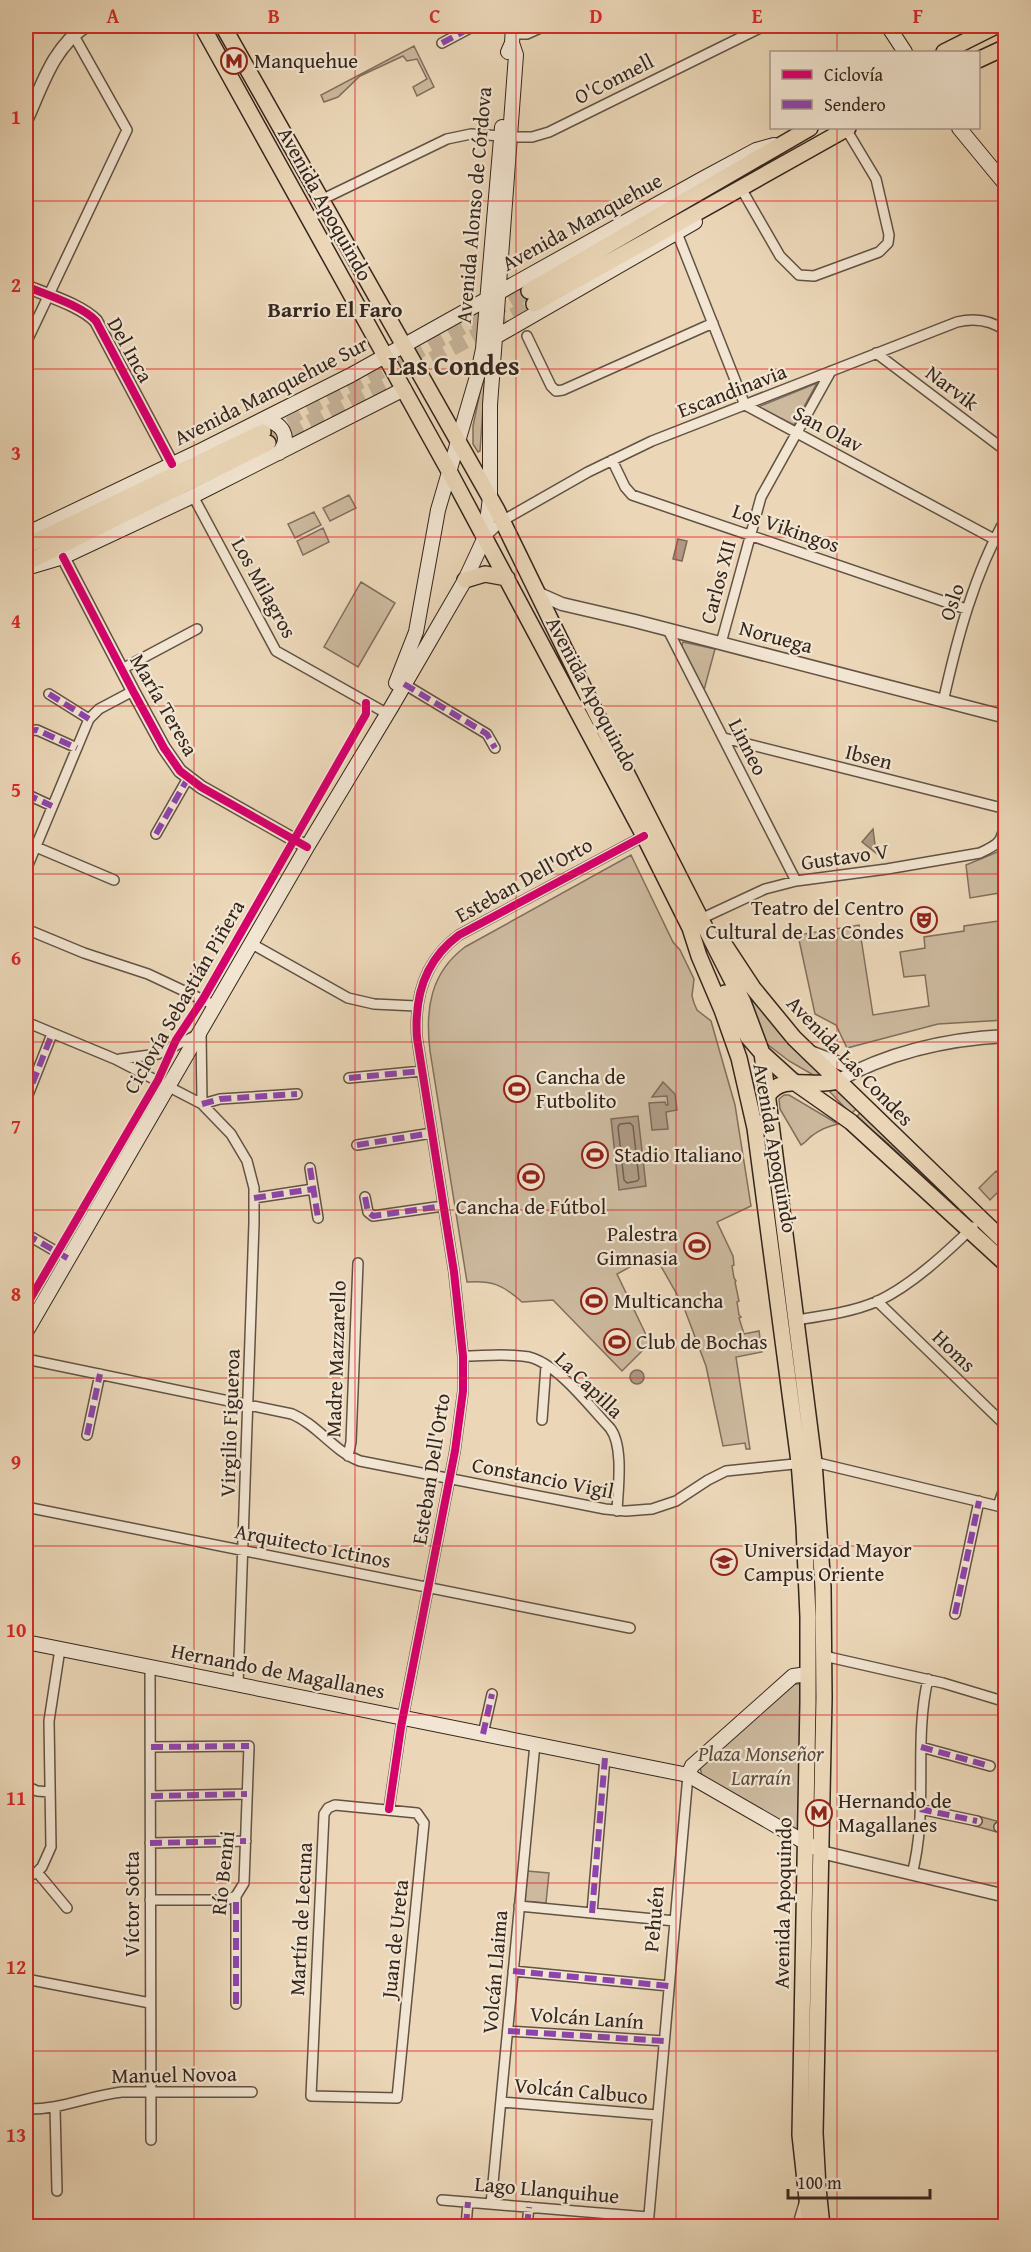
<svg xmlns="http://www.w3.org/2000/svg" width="1031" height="2252" viewBox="0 0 1031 2252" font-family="'Gentium Book Plus',serif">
<rect width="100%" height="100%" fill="#ebd7b8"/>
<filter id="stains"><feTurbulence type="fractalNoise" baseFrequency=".00333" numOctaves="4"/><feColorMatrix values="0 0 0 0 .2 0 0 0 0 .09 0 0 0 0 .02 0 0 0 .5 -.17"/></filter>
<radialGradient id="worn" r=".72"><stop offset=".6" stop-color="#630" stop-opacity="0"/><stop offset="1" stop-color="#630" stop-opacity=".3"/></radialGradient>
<path fill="#ccb99e" stroke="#806f5e" stroke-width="1.5" d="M414 46 434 87 417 96 413 87 427 79 417 59 407 61 403 56 360 76 338 97 324 102 321 95Z
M486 363 480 451 478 452 473 444V426Z
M817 383 794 425 758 407Z
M349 495 356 508 330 521 323 508Z
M314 512 321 525 295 538 288 524Z
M323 528 329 542 303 555 297 541Z
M361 582 395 603 358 667 324 647Z
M683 642 715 649 704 690 681 648Z
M1002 850 1005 864V892L970 898 966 865Z
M631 855 673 942 680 950 694 979 692 996 694 1003 697 1010 711 1021 735 1105 751 1206 717 1222 733 1256 734 1265 732 1266 734 1278 736 1281 735 1282 739 1301 737 1302 739 1315 741 1317 739 1318 744 1334 759 1331 762 1352 736 1357 750 1449H746L745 1443 723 1446 706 1366 683 1305 654 1254 617 1274 650 1343 622 1371 553 1300 522 1302C503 1285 492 1280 467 1282L430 1051C425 1010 430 973 465 947Z
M1005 920V1020L938 1024 847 1048 836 1025 815 1014 798 935 859 925 873 1015 929 1006 925 975 904 977 900 952 925 948 924 937 964 931V926Z
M735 968 826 1077 815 1076 789 1061 767 1044Z
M834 1087 858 1107 851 1114 830 1092Z
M784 1095H789L838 1124C829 1126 821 1129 813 1135 808 1138 807 1142 801 1145L780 1109 779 1099Z
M862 1110 941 1190 940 1191 883 1139 856 1118Z
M996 1171 1005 1181V1185L990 1200 979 1188Z
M790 1684H801L800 1831 794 1830 702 1776 700 1767Z
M978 1816 1000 1822 997 1832 975 1826Z
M527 1871 549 1873 546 1903 524 1901Z"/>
<path fill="#ad9a83" stroke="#7d6b5a" stroke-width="1.5" d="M678 539 687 541 682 561 673 559Z
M873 829 876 853 862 842Z
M663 1082 675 1094 677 1110 666 1112 668 1129 652 1130 649 1103 665 1102 666 1105H668L667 1096 652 1097Z
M638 1116 646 1186 619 1190 611 1119Z
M630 1377a7 7 0 1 1 14 0a7 7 0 1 1-14 0Z"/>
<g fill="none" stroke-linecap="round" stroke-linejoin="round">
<path stroke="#706050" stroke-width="1.5" d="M630 1123 633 1126 639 1179 637 1181 627 1183 624 1180 618 1127 620 1124Z"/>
<path stroke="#c6b399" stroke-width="15" stroke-dasharray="15 8" stroke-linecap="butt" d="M266 430 395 364 529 291
M268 443 401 376 534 304"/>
<defs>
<path id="minor" d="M512 34H527L545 26
M442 43 474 26
M511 137H532L549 132 764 26
M742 190 780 256 799 275 814 276 879 252 888 243 889 235 876 179 846 129
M321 200 447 139 471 134 502 136
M677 233 745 405 994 539
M527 336 551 386 556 391 563 390 713 323
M26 343 127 130 73 34
M876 353 1006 451
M612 460 625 487 632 495 966 609
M193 496 276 651 386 713
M485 537 502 521 588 472 652 441 957 322C974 318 991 320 1006 331
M668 630 796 881
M721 643 761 497 831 371
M122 669 197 629
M404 684 487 734 495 748
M49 694 89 719
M943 702C957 639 974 574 1006 518
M26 731 37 730 77 748
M724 738 1006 809
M26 794 52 806
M156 834 188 778
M36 847 114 880
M26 870 89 719 99 709 133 691
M707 916 765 889 796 881 887 869 980 853C1001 843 1001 842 1006 820
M26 929 84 953 148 974 216 1006
M252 944 348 998 374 1004 416 1006
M26 1022 115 1059 202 1104 231 1134 247 1161 254 1188V1223L238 1685
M201 1032 202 1104
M120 1059 158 1054 197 1035
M349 1078 422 1071
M26 1100 52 1034
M202 1104 220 1099 297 1094
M357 1145 432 1133
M310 1168 318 1218
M365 1197 368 1212 373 1216 443 1206
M254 1198 313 1189
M26 1234 69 1259
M877 1301 1006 1426
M796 1320C823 1316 853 1312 878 1301 912 1285 946 1253 973 1227
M463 1356C484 1356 508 1353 529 1357 558 1364 590 1407 610 1428 624 1446 618 1489 617 1511
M26 1359 292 1414C318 1425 333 1451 360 1461L605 1509 626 1511 652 1509 676 1501 708 1480 726 1471 814 1462 1006 1508
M542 1420 546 1366
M87 1435 100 1374
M348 1456 351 1442 358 1263
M998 1506 1006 1483
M26 1507 630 1628
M955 1614 979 1501
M824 1656 943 1683 1006 1702
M150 1667 151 2140
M483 1734 492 1694
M151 1747 249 1746 244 1883 236 1896V2004
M921 1747 990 1766
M26 1786 37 1791 50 1792
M151 1796 247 1794
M335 1805 417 1813 424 1823 397 2098 311 2096 324 1814 328 1808Z
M389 1809 401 1727 455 1451 463 1391V1356L454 1272 417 1038C414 996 425 960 459 935L644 836
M920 1809 977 1821
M999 1827 1006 1828
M150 1843 246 1841
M37 1872 67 1908
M912 1874C929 1810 913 1743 928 1679
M26 1878 37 1872 42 1867 51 1847 49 1721 60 1649
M150 1900H226L236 1896
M519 1906 675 1921
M592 1913 605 1758
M513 1971 669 1986
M26 1979 150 2003
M508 2031 664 2041
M501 2102 657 2115
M55 2108 57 2191
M26 2109C60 2110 88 2096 122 2092H252
M442 2200 648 2217
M491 2204 535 1744
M466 2226 468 2202
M527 2226 529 2207
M648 2226 688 1775"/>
<path id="tertiary" d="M26 121C42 86 53 47 86 26
M26 286C46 295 81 305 96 321L172 464
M63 557 133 691 164 748 180 771 201 787 307 847
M537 593 562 604 635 621 1006 717
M813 1053 857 1070
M837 1081C889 1052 946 1039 1006 1036
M821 1852 1006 1896
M799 2226 806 2202"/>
<path id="secondary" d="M888 26 905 52
M508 52 512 43 513 26
M959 128 1006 185
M497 336 695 222
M263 420C282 422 292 437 279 453
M26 534 202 450 351 375 702 179 756 150 774 145
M26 568 63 557 193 496 404 389
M396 683 416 632 438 510 478 373 483 349 502 127
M26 1332 307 847 392 706 465 580 485 537 490 498V405L516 55 512 43
M26 1642 688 1775 813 1847
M688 1775 692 1766 793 1676 808 1674"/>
<path id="primary" d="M202 26 449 471 644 836 690 928 699 956 722 1010 739 1058 755 1128 799 1462 804 1526 808 1617V1702L800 2135 810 2226
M223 26 497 510 593 707 743 1002 762 1053 814 1462 823 1587 824 1698 815 2133 818 2188 822 2226
M944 52 996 26
M978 60 1006 47
M529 291 810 128
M534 304 848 128
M26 546 263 432
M26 563 268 443
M465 580 485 574 507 578
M724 944 753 988 794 1038 1006 1243
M725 993 748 1037 762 1053 794 1082 851 1122 1006 1264
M767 1097C781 1072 814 1089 837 1081"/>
</defs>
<use href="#minor" stroke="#625244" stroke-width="12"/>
<use href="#tertiary" stroke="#625244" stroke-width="15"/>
<use href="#secondary" stroke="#34251d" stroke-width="16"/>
<use href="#primary" stroke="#34251d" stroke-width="18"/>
<use href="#minor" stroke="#f2e5d1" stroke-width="9"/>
<use href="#tertiary" stroke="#f2e5d1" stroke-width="12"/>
<use href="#secondary" stroke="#f2e5d1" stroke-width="14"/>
<use href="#primary" stroke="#ebd7b8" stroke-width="15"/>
<path stroke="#8e44ad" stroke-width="6" stroke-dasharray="12 6" stroke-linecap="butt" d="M442 43 474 26
M404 684 487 734 495 748
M49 694 89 719
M26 731 37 730 77 748
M26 794 52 806
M156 834 188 778
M349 1078 422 1071
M26 1100 52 1034
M202 1104 220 1099 297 1094
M357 1145 432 1133
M310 1168 318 1218
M365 1197 368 1212 373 1216 443 1206
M254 1198 313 1189
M26 1234 69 1259
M87 1435 100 1374
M955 1614 979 1501
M483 1734 492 1694
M151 1747 249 1746
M921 1747 990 1766
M151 1796 247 1794
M920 1809 977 1821
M999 1827 1006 1828
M150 1843 246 1841
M592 1913 605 1758
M513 1971 669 1986
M236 2004V1896
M508 2031 664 2041
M466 2226 468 2202
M527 2226 529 2207"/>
<defs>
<path id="cycleway" d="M26 286C46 295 81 305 96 321L172 464
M63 557 133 691 164 748 180 771 201 787 307 847
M26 1306 158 1080 176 1040 203 999 366 714V703
M389 1809 401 1727 455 1451 463 1391V1356L454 1272 417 1038C414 996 425 960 459 935L644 836"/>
</defs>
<use href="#cycleway" stroke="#f2e5d1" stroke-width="11"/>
<use href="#cycleway" stroke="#d6006c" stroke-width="8"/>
</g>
<path fill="none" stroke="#d62828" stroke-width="1.5" stroke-opacity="0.55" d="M194 26V2226M355 26V2226M516 26V2226M676 26V2226M837 26V52M837 128V2226M26 201H1006M26 369H1006M26 537H1006M26 706H1006M26 874H1006M26 1042H1006M26 1210H1006M26 1378H1006M26 1546H1006M26 1715H1006M26 1883H1006M26 2051H1006"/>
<defs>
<symbol id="metro-ring" viewBox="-11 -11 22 22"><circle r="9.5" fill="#f2e5d1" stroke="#8f2418" stroke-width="1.5"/><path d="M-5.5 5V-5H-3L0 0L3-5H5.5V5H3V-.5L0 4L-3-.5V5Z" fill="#8f2418"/></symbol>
<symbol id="theatre-ring" viewBox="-11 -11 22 22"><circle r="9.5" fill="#f2e5d1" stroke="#8f2418" stroke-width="1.5"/><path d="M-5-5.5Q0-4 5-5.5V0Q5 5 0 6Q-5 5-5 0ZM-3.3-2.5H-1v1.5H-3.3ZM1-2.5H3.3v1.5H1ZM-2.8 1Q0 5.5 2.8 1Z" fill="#8f2418"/></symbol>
<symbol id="stadium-ring" viewBox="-11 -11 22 22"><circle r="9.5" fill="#f2e5d1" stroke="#8f2418" stroke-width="1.5"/><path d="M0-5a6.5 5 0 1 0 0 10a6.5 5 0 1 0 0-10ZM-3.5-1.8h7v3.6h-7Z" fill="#8f2418"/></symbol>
<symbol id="university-ring" viewBox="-11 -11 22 22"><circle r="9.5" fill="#f2e5d1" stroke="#8f2418" stroke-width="1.5"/><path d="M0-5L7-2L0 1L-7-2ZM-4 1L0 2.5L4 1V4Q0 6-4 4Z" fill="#8f2418"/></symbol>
</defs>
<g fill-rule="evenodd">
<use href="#metro-ring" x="219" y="46" width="30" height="30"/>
<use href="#theatre-ring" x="909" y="905" width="30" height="30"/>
<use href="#stadium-ring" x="502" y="1074" width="30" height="30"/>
<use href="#stadium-ring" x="580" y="1140" width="30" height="30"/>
<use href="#stadium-ring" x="516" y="1162" width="30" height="30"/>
<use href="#stadium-ring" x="682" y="1231" width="30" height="30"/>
<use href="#stadium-ring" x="579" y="1286" width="30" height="30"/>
<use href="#stadium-ring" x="602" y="1327" width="30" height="30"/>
<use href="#university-ring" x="709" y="1547" width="30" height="30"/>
<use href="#metro-ring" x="804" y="1798" width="30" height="30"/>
</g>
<g text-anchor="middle" stroke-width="4.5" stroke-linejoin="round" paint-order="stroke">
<g font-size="21" fill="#34251d" stroke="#f2e5d1" text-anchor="start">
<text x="254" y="68">Manquehue</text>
<text x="904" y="915" text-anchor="end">Teatro del Centro<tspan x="904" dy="24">Cultural de Las Condes</tspan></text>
<text x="536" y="1084">Cancha de<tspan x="536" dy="24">Futbolito</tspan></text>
<text x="614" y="1162">Stadio Italiano</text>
<text x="531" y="1214" text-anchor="middle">Cancha de Fútbol</text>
<text x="678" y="1241" text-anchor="end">Palestra<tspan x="678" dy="24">Gimnasia</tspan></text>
<text x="614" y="1308">Multicancha</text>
<text x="636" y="1349">Club de Bochas</text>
<text x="744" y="1557">Universidad Mayor<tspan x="744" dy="24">Campus Oriente</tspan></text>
<text x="838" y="1808">Hernando de<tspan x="838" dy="24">Magallanes</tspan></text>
</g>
<g font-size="21" fill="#34251d" stroke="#f2e5d1">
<text transform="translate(614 79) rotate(-27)" y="7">O'Connell</text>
<text transform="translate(325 204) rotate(61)" y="7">Avenida Apoquindo</text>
<text transform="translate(474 205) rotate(-85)" y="7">Avenida Alonso de Córdova</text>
<text transform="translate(582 222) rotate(-29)" y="7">Avenida Manquehue</text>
<text transform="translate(130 350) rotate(61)" y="7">Del Inca</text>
<text transform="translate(952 388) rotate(37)" y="7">Narvik</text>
<text transform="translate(271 391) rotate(-27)" y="7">Avenida Manquehue Sur</text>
<text transform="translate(732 391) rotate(-21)" y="7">Escandinavia</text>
<text transform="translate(828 429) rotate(28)" y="7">San Olav</text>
<text transform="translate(786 528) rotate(19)" y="7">Los Vikingos</text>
<text transform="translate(718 582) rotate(-75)" y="7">Carlos XII</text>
<text transform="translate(264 588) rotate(61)" y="7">Los Milagros</text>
<text transform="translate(952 602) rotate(-72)" y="7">Oslo</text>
<text transform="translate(776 637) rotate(15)" y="7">Noruega</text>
<text transform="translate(592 694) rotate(62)" y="7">Avenida Apoquindo</text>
<text transform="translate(164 705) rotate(60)" y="7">María Teresa</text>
<text transform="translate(748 747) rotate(63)" y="7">Linneo</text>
<text transform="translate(869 757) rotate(14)" y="7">Ibsen</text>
<text transform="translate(845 857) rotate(-8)" y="7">Gustavo V</text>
<text transform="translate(524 880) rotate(-29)" y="7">Esteban Dell'Orto</text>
<text transform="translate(184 997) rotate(-60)" y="7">Ciclovía Sebastián Piñera</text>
<text transform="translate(850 1061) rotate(46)" y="7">Avenida Las Condes</text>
<text transform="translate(775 1148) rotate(80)" y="7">Avenida Apoquindo</text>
<text transform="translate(954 1351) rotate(44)" y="7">Homs</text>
<text transform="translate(336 1359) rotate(-88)" y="7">Madre Mazzarello</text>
<text transform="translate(589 1385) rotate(44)" y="7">La Capilla</text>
<text transform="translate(230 1423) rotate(-88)" y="7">Virgilio Figueroa</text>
<text transform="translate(431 1469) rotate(-81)" y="7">Esteban Dell'Orto</text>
<text transform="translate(543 1478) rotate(11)" y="7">Constancio Vigil</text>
<text transform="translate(313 1546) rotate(11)" y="7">Arquitecto Ictinos</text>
<text transform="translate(278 1671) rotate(11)" y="7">Hernando de Magallanes</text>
<text transform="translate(223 1873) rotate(-84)" y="7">Río Benni</text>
<text transform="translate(783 1903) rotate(-89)" y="7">Avenida Apoquindo</text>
<text transform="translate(132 1904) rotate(-90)" y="7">Víctor Sotta</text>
<text transform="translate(301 1919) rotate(-87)" y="7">Martín de Lecuna</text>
<text transform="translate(654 1919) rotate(-85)" y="7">Pehuén</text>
<text transform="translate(395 1939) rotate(-84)" y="7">Juan de Ureta</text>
<text transform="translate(495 1972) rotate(-85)" y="7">Volcán Llaima</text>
<text transform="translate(587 2018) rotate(4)" y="7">Volcán Lanín</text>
<text transform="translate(174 2075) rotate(-1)" y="7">Manuel Novoa</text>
<text transform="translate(581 2091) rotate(5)" y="7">Volcán Calbuco</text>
<text transform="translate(547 2190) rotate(5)" y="7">Lago Llanquihue</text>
</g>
<g font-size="21" font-style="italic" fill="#5a4a3d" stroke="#f2e5d1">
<text x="761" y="1761">Plaza Monseñor<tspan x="761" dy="24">Larraín</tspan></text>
</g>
<g font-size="22" font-weight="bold" fill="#34251d" stroke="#f2e5d1">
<text x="335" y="317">Barrio El Faro</text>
</g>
<g font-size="27" font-weight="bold" fill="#34251d" stroke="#f2e5d1">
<text x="454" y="375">Las Condes</text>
</g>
</g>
<rect width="1031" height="2252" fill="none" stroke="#ebd7b8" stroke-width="66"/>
<rect x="770" y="51" width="210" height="78" fill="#f2e5d1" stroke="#a69889" stroke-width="1.5"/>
<rect x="782" y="70" width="30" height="9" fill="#d6006c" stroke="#a69889" stroke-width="1.5"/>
<text x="824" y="81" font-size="18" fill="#34251d">Ciclovía</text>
<rect x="782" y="100" width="30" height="9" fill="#8e44ad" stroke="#a69889" stroke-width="1.5"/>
<text x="824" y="111" font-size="18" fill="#34251d">Sendero</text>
<path d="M788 2189v9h142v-9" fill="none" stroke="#34251d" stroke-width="3"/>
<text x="797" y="2189" font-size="18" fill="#34251d" stroke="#f2e5d1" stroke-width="4.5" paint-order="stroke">100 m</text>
<rect x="33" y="33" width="965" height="2186" fill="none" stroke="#d62828" stroke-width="2"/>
<g font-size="20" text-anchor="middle" font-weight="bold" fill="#d62828">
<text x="113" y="23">A</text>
<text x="274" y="23">B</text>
<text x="435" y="23">C</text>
<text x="596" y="23">D</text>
<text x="757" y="23">E</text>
<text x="918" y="23">F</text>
<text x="16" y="124">1</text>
<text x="16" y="292">2</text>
<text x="16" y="460">3</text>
<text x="16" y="628">4</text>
<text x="16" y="797">5</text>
<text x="16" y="965">6</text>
<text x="16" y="1133">7</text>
<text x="16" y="1301">8</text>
<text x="16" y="1469">9</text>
<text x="16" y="1637">10</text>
<text x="16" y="1805">11</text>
<text x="16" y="1974">12</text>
<text x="16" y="2142">13</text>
</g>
<rect width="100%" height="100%" filter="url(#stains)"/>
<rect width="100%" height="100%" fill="url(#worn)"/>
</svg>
